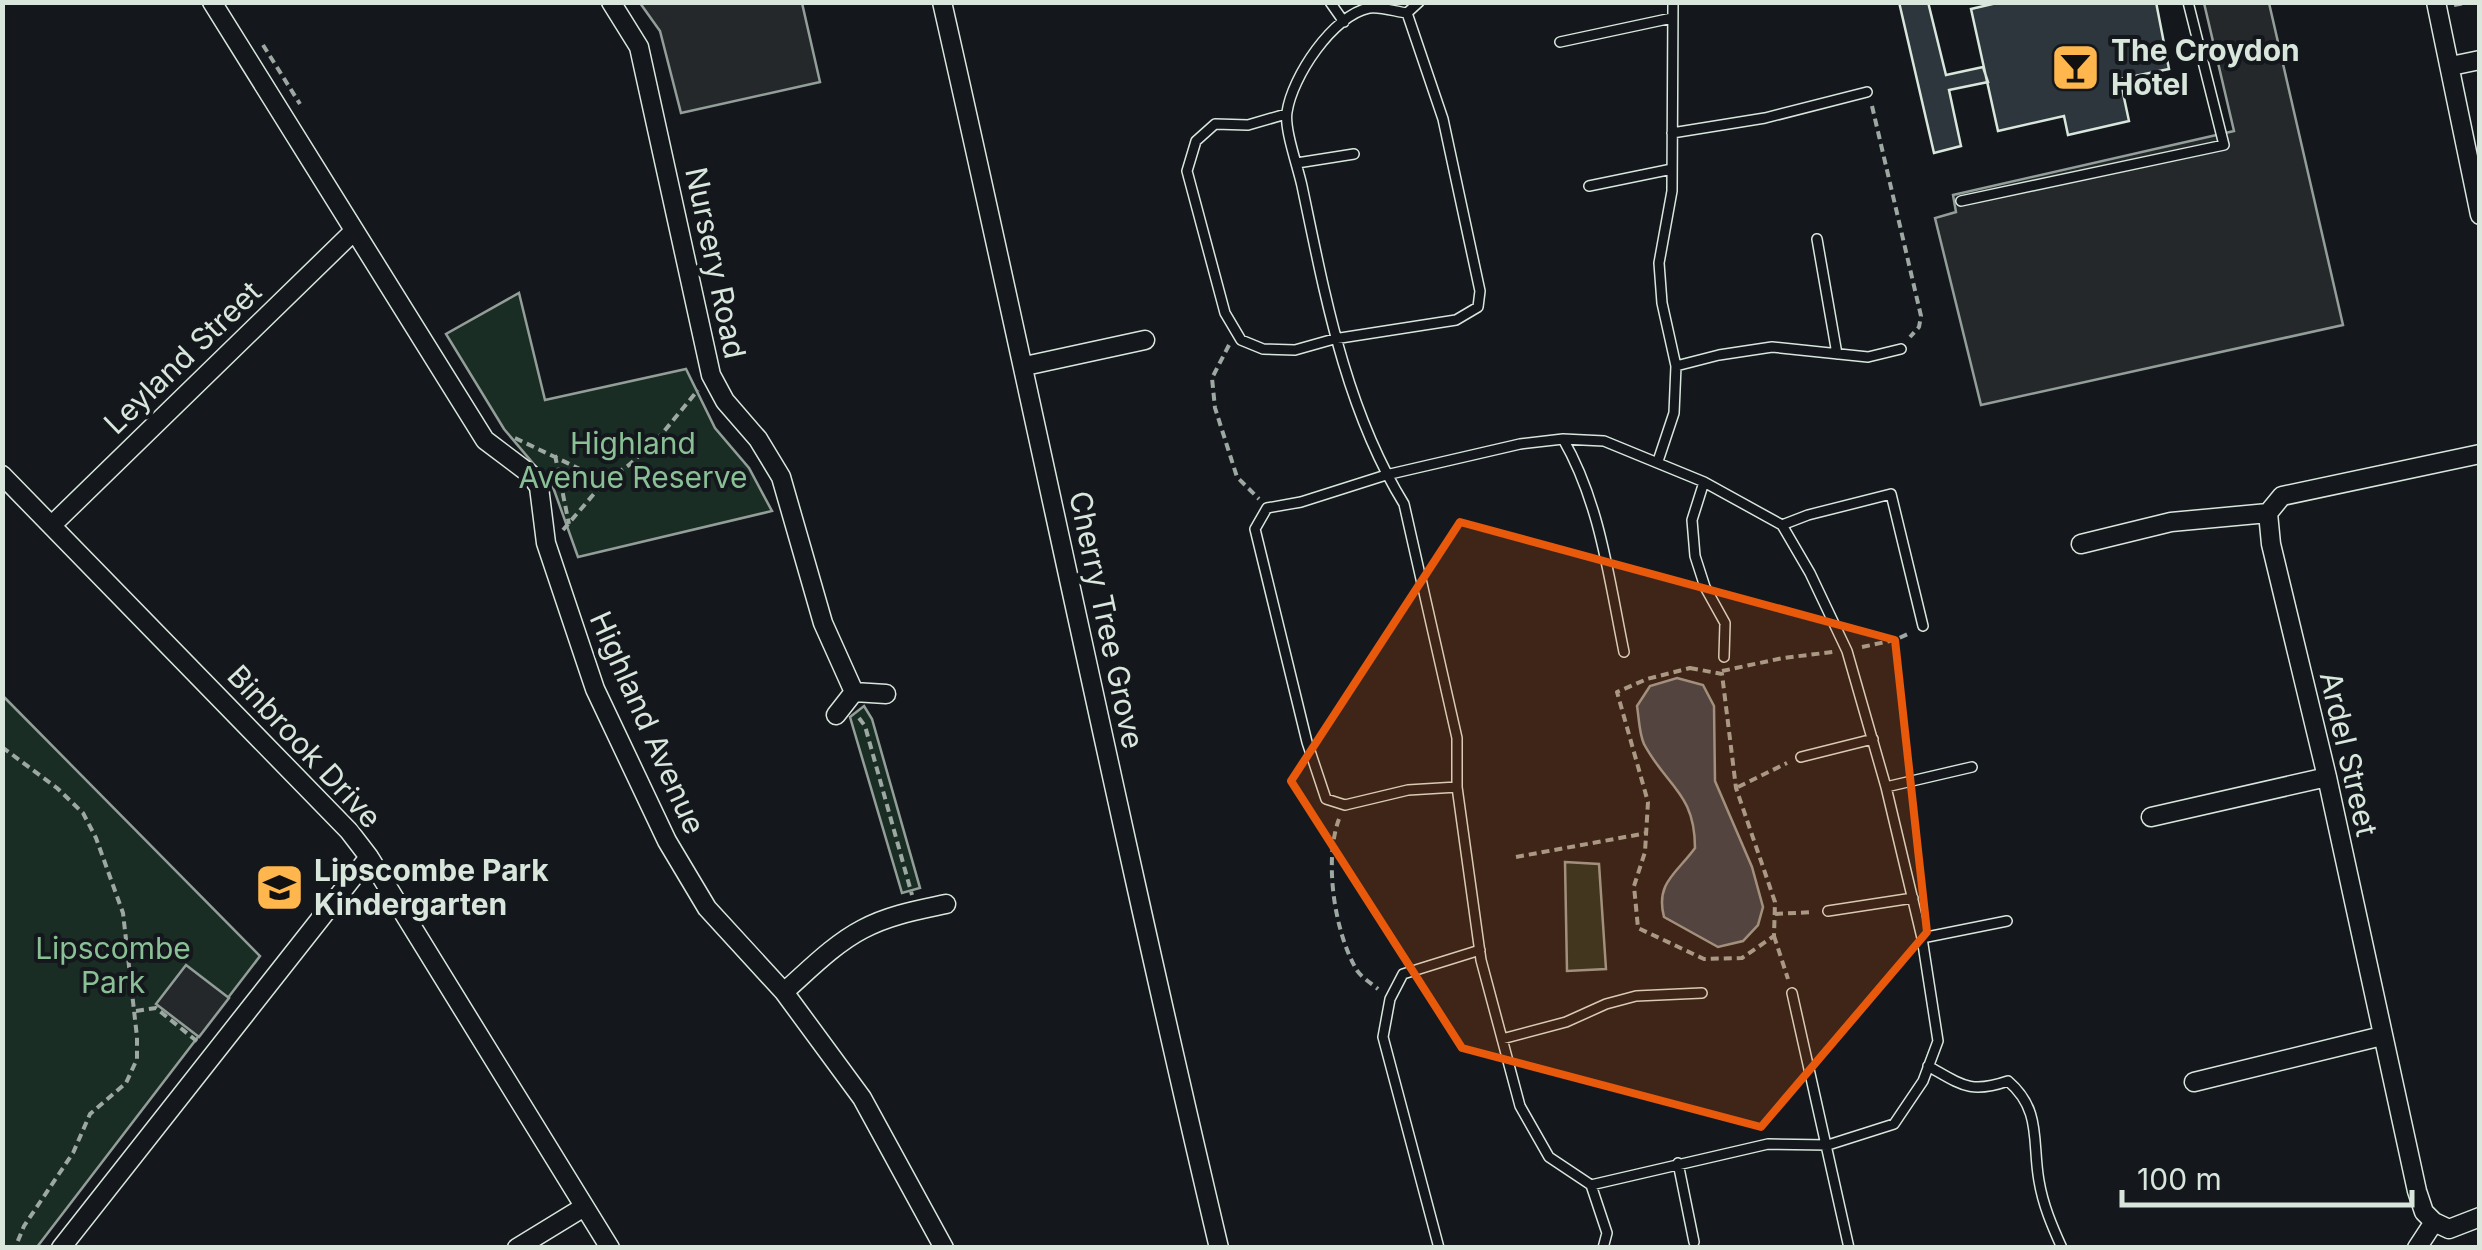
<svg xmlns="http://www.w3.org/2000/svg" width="2482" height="1250" viewBox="0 0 2482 1250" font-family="Inter,sans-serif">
<rect width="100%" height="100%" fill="#14181c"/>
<path fill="#1a2d24" stroke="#939e99" stroke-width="2.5" d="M519 293 545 400 686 369 715 428 749 468 772 511 578 557 553 487 504 429 446 334Z
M3 696 260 956 37 1247H3Z
M864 706 872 719 920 888 902 893 850 717Z
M1565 862 1599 864 1606 969 1567 971Z"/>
<path fill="#24282b" stroke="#939e99" stroke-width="2.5" d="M640 3H802L820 82 681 113 660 31Z
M2204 3H2269L2343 325 1981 405 1935 218 1956 212 1953 195 2234 131Z
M186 965 229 998 199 1037 156 1004Z"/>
<path fill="#2f3f4d" stroke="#939e99" stroke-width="2.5" d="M1677 678 1703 685 1714 706 1715 781 1752 867 1763 907 1758 925 1743 941 1718 947 1664 917C1655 883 1677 873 1695 848 1695 793 1667 787 1644 744 1639 733 1639 718 1637 706L1650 686Z"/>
<path fill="#2c363c" stroke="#d8e6dc" stroke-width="2.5" d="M1899 2H1928L1946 75 1983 67 1988 82 1949 90 1961 146 1934 153Z
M2001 2H2156L2169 69 2120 79 2129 121 2068 135 2064 116 1998 131 1971 9Z"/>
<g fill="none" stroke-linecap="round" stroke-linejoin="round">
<defs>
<path id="service" d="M1330 2 1344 22
M1419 2 1407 13C1397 12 1380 6 1369 8 1333 15 1292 77 1287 112 1284 129 1298 167 1302 186 1325 295 1345 408 1404 504L1457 738V787L1481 960 1520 1106 1549 1157 1591 1185 1768 1144 1828 1145 1894 1124 1923 1081 1938 1041 1922 938 1886 787 1847 651 1810 573 1782 525 1704 482 1604 441 1563 439 1520 444 1386 475 1301 502 1267 508 1255 529 1307 742 1326 799 1345 805 1408 790 1457 787
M1560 42 1672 18
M1286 114 1248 125 1215 124 1196 141 1187 171 1225 313 1241 340 1263 349 1295 350 1334 339 1456 320 1478 307 1480 291 1443 119 1407 13
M1672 133 1765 118 1867 92
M1297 163 1354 154
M1589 186 1672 169
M1961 201 2224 145 2188 2
M1817 239 1837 354
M1676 366 1719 355 1772 347 1868 357 1901 349
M1563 439C1600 503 1609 579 1624 652
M1658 461 1674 413 1676 366 1662 303 1659 263 1672 191 1673 2
M1704 482 1692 520 1695 556 1705 587 1725 623 1724 657
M1782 525 1808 515 1891 494 1923 626
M1801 757 1873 739
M1886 787 1972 767
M1828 911 1913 898
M1922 938 2007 921
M1792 993 1849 1248
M1502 1039 1566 1022 1606 1004 1636 996 1702 993
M1928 1066C1962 1085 1970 1094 2008 1081 2042 1110 2032 1142 2039 1181 2043 1205 2052 1226 2062 1248
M1678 1163 1694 1242
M1591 1185 1607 1233 1603 1248
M1439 1248 1383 1037 1390 999 1403 974 1480 950"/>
<path id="minor" d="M212 2 485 440 530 474 539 487 546 543 595 689 667 841 707 908 784 992 862 1098 944 1248
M611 2 639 47 711 375 725 401 758 439 781 477 823 623 854 692
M942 2C1036 417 1121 834 1219 1248
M2436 2 2480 215
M2451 66 2480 60
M1025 366 1145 340
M2 475 349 831 369 857 610 1248
M52 525 353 232
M2081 544 2171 522 2268 513
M836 715 854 692 886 694
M2151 817 2327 777
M784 992C809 970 834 944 863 929 889 915 918 910 946 904
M2194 1082 2382 1036
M2434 1222 2424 1212 2417 1191 2327 777 2271 544 2268 513 2282 496 2480 454
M61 1248 369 857
M517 1248 584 1207
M2417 1248 2434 1222 2449 1229 2480 1217"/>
</defs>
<use href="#service" stroke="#d8e6dc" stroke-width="12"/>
<use href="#minor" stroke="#d8e6dc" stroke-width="21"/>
<path stroke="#9da8a2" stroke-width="4" stroke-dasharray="8 5" stroke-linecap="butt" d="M2454 5 2469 2
M263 45 300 104
M1872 106 1921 316 1919 327 1910 337
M1229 345 1212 378 1215 408 1237 477 1259 499
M515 438 605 481
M555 455 569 524
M563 530 605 481 629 465 661 435 698 390
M1862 647 1895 640 1910 633
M1690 668 1722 674 1736 788 1775 902 1774 936 1742 958 1704 959 1638 928 1634 886 1645 852 1648 802 1617 692 1647 679Z
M1722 671 1783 658 1833 652
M859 718 865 726 912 895
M2 747 57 788 83 813 96 838 123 913 137 1037V1059L126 1083 90 1114 73 1153 24 1226 15 1248
M1738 787 1787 763
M1339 819C1324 859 1334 929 1355 967 1359 976 1371 983 1378 989
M1516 857 1647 833
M1775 914 1813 912
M1774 936 1788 979
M136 1011 156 1008 199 1043"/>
<use href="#service" stroke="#14181c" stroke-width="9"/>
<use href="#minor" stroke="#14181c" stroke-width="18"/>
</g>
<path fill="#e8590c" fill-opacity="0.2" stroke="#e8590c" stroke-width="8" stroke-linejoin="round" d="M1460 522 1895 640 1927 932 1761 1127 1462 1048 1291 781Z"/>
<defs>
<symbol id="bar-square" viewBox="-11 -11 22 22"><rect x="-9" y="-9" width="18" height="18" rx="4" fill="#ffb74d" stroke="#14181c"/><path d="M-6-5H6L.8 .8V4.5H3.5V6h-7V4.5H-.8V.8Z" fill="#111"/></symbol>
<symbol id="school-square" viewBox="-11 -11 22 22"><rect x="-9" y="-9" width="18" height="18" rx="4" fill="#ffb74d" stroke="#14181c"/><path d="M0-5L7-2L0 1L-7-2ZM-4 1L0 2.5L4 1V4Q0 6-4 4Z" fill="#111"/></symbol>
</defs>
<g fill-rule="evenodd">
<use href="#bar-square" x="2048" y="40" width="55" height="55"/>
<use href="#school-square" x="252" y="860" width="55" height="55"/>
</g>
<g text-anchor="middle" stroke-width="8" stroke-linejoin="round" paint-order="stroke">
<g font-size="30" font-weight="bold" fill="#d8e6dc" stroke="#14181c" text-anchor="start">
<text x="2111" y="61">The Croydon<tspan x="2111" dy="34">Hotel</tspan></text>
<text x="314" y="881">Lipscombe Park<tspan x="314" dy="34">Kindergarten</tspan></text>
</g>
<g font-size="30" fill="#d8e6dc" stroke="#14181c">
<text transform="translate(715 263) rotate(78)" y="10">Nursery Road</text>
<text transform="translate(183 358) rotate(-44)" y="10">Leyland Street</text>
<text transform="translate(1106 620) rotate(78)" y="10">Cherry Tree Grove</text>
<text transform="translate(647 723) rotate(66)" y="10">Highland Avenue</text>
<text transform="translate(304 747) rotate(47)" y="10">Binbrook Drive</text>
<text transform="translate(2348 754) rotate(77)" y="10">Ardel Street</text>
</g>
<g font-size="30" fill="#8ac095" stroke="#14181c">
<text x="633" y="454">Highland<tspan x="633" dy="34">Avenue Reserve</tspan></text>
<text x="113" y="959">Lipscombe<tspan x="113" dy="34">Park</tspan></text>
</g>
</g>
<rect width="2482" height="1250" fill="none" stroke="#d8e6dc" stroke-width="10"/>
<path d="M2122 1190v15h290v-15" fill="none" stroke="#d8e6dc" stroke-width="5"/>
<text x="2137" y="1190" font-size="30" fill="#d8e6dc" stroke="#14181c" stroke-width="8" paint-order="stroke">100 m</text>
</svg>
